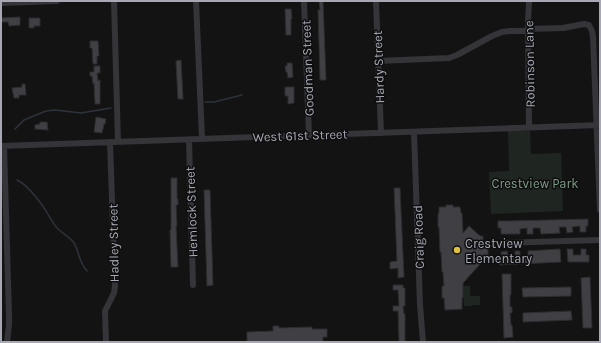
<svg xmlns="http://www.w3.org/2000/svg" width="601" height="343" viewBox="0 0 601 343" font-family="Karla,sans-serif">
<rect width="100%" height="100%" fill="#131314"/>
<path fill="#1f2621" d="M508 131H530L531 154 561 153 563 211 491 214 489 172 509 171Z
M463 286H470V295L472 296H480V305H472V306H464Z"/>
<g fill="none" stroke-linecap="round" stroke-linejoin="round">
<path stroke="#2d333b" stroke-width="1.5" d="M205 102H214L242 95
M15 129 24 120 46 111 55 110 81 113 111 108
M17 180C28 185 43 205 49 216 52 221 54 225 58 229 63 234 70 237 74 243 80 253 78 261 87 271"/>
</g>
<path fill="#404044" stroke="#2d2d30" d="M319 1H323L326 80H320L318 10H320Z
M285 9H291L292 19H291V35H286Z
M20 17V25L9 26 8 22H1V18Z
M29 18H40V26H34V28H29Z
M90 41H98L99 56H97V64H93L92 48H90Z
M181 60 183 99H178L176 61Z
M287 63H292L293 77 288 78 287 72H286L285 66H287Z
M94 66H100V73H97L98 81 100 80V104H95L94 83 93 84 92 76H90V72H94Z
M22 84H25L26 95H19V98H14L12 88 22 87Z
M285 87H294V103L288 104V96H285Z
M96 117 106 119 105 124H104L102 133 94 132Z
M40 122H47L48 130 35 129V125L40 124Z
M171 178H177V199H178V205H176L177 226H176L178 267H171L170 230H171Z
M394 188H400L404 277 398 278V268L390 269V262L397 261Z
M204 190H210L213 285 207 286Z
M446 205H453V207H460L461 213H462L463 233 469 226 480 236H483V241H488V259H482V262L463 283V298H462V309L445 310 444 298H442V286H444L443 272H442L441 252H440L439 227H438V214L439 213V207H446Z
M588 219V226H586V232H580V226L572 227 573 232 567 233 566 227H559L560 233 541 234 540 228H533V234H527V228L520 229V234H501V228H498V221H509Z
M560 249 561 262 500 265 499 258H502L501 252 507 251 508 257H515V251H520V257H528V251Z
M567 249H573V255H581V249H586V255H589V262H568Z
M502 274H511V295H510V307H512V313H510L511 325H512L513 337 504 338Z
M590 277 592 328H583L581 278Z
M393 285H403V288H405V306H403L404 314H405V342H399L398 311H393V306H399L398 290H393Z
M571 287V296L523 297 522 288Z
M571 311 572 320 523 322V313Z
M273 326H279V328L312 327V329H327V337H323V342H247V332L273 331Z"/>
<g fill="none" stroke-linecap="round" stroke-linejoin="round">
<path stroke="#343439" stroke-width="6" d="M114 1 118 142
M196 1 202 138
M304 1 309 135
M376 1 381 133
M529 1 528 23 529 127
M1 3 57 1
M528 29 563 28 584 24 589 25 592 31 593 37 600 210
M378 61 449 58 457 55 492 36 502 32 510 31H528
M414 132 420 305 423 342
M189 140 193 285
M1 146 600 125
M4 146 9 315V325L7 342
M503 243 600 240
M106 342 105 311 114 293 115 286 110 142"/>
</g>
<circle fill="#dfc140" stroke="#0e0e0f" stroke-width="1.5" cx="457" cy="250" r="4"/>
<g text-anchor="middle" stroke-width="3" stroke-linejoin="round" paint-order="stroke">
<g font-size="13" fill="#a6a8b3" stroke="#0e0e0f">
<text transform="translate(529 64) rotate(-91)" y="5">Robinson Lane</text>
<text transform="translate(378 67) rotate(-92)" y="5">Hardy Street</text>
<text transform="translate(307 68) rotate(-92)" y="5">Goodman Street</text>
<text transform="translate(300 135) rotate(-2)" y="5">West 61st Street</text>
<text transform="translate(191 212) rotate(-92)" y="5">Hemlock Street</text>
<text transform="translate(418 237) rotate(-92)" y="5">Craig Road</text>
<text transform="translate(113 243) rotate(-91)" y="5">Hadley Street</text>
</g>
<g font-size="13" fill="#7e9c85" stroke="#0e0e0f">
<text x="535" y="188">Crestview Park</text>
</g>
<g font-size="13" fill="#a6a8b3" stroke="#0e0e0f" text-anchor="start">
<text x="465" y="248">Crestview<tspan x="465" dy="15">Elementary</tspan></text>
</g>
</g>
<rect width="601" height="343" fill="none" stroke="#a6a8b3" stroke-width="4"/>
</svg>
